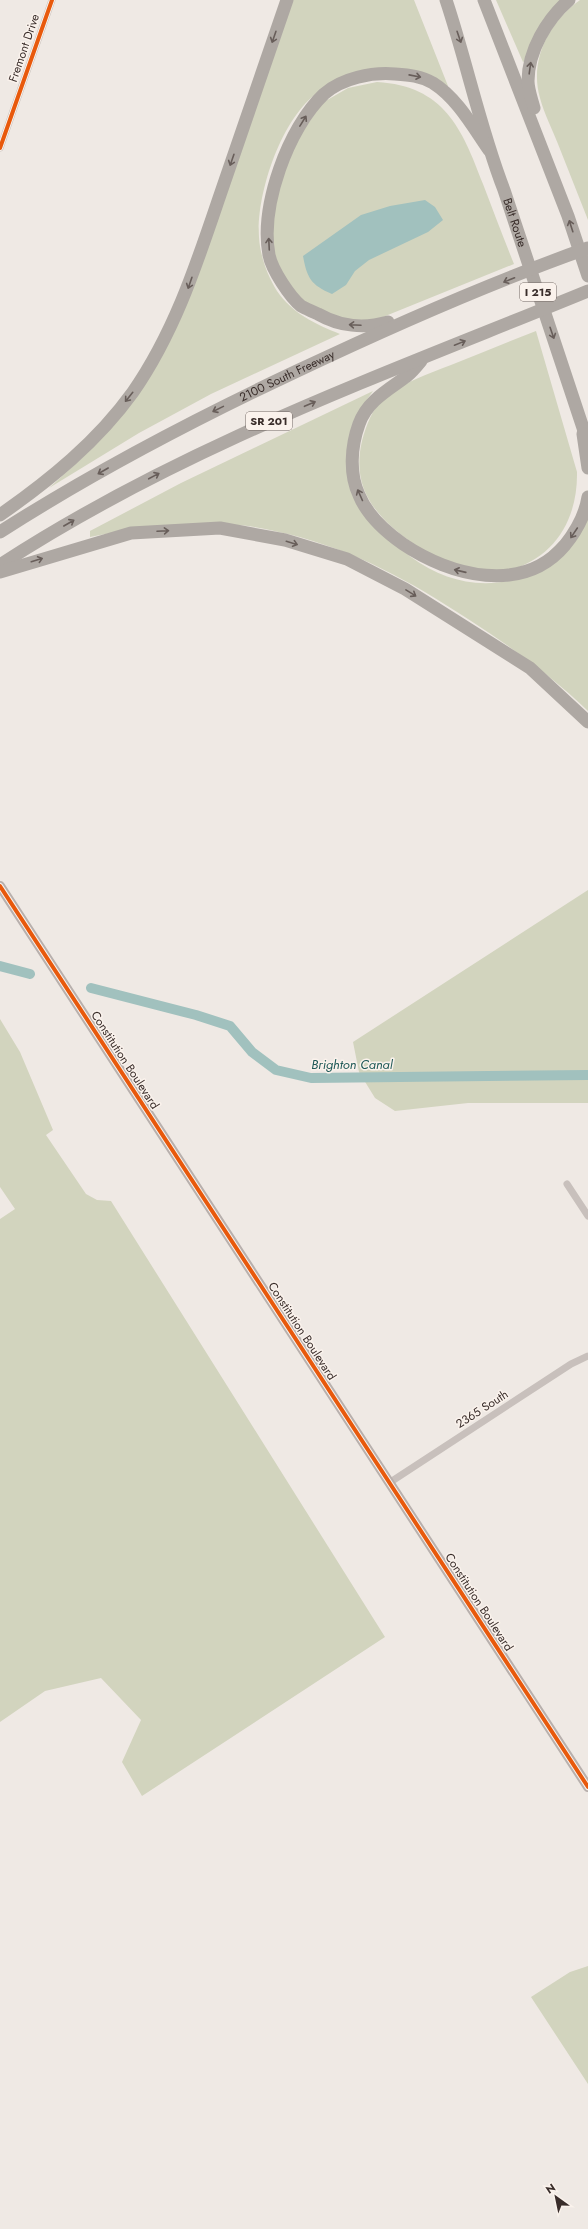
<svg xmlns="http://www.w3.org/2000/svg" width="588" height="2229" viewBox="0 0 588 2229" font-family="Jost,sans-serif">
<rect width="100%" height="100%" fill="#efe9e4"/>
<path fill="#d2d4be" d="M288 0H414L448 86 443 88C434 85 415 74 406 74 399 74 328 86 323 89 283 112 256 193 259 237 260 255 267 275 277 291 292 313 315 324 340 334L211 394 139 433 49 488 82 458 157 355Z
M496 0H562L529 59 523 62Z
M580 0H588V220C578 195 568 169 558 144 552 129 544 113 540 98 529 60 549 22 580 0Z
M377 82C444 86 462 128 483 184 493 210 503 237 514 264L378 319 363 321 328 317 303 302 273 261 269 233 286 156 322 103 348 88Z
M536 331 577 472C578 529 544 571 485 574 476 574 464 568 456 565 449 563 440 562 433 558 425 554 418 547 411 542 375 516 351 488 362 441 366 426 372 409 384 398 403 382 428 374 451 365 479 354 507 342 536 331Z
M373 391C354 417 341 446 349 478 351 488 370 506 377 514 386 526 399 548 411 557 445 582 483 590 523 577L588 514V711C551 675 511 647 468 619 410 581 356 551 288 534 270 530 251 525 232 525 212 524 191 527 171 529 144 530 117 531 90 537V531L181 483Z
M588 890V1103H468L395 1111 375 1098 359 1072 353 1042Z
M0 1019 20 1052 53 1130 46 1135 86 1194 97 1200 111 1201 385 1637 142 1796 122 1762 141 1720 101 1678 45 1691 0 1722V1219L15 1209 0 1187Z
M588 1966V2084L531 1997 570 1972Z"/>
<path fill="#a1c1be" d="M425 200 435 207 443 220 428 232 369 260 355 271 346 285 332 294C311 285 307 278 303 256L361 215 390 206Z"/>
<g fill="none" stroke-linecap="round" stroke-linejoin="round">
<path stroke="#a1c1be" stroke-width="10" d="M0 966 30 974
M91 988 196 1015 230 1026 252 1052 276 1070 311 1078 588 1075"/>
<path stroke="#c8c0bc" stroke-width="7" d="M0 148 52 0
M567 1184 588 1216
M389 1483 571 1364 588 1356"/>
<path stroke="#b8b0ad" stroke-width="10" d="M0 886 588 1787"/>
<g stroke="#aea8a3" stroke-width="13">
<path id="s1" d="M446 0C467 63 480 128 504 190L588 443"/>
<path d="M484 0 568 216 588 276"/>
<path d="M534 108C532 100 528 90 528 81 528 51 547 19 569 0"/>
<path d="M388 322C364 329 339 326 318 314 312 311 306 309 301 306 290 297 272 270 269 255 260 206 288 128 324 94 342 78 372 72 395 74 409 75 421 76 433 83 457 98 473 127 489 150"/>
<path d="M421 361C417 366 412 372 407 376 388 390 367 401 359 424 351 446 349 474 359 495 367 515 386 532 403 544 450 576 523 595 565 545 577 530 585 516 588 497"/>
<path d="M583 434 588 468"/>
<path d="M0 515C50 480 97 442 133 392 174 333 196 266 219 198 242 132 264 66 287 0"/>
<path id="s2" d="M0 532C95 471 195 419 297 371 392 326 489 283 588 248"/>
<path d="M0 565C182 446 388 373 588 291"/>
<path d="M0 572 131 533 220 528 285 540 347 559 405 589 530 668 588 722"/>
</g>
<defs>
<path id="cycleway" d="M0 148 52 0
M0 886 588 1787"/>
</defs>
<use href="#cycleway" stroke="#faf2ec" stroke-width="6"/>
<use href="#cycleway" stroke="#e8590c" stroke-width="4"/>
</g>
<defs><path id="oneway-shaft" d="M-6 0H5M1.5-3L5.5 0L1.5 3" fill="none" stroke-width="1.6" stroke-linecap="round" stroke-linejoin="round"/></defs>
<g stroke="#685e5a">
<use href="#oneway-shaft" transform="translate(274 37) rotate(109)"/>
<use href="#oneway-shaft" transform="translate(459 37) rotate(71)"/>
<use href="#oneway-shaft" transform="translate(530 68) rotate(-82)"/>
<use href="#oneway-shaft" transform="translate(415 76) rotate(11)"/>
<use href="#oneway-shaft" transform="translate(303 121) rotate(-58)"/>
<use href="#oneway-shaft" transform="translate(232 160) rotate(109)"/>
<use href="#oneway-shaft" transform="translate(571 226) rotate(-108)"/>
<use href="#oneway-shaft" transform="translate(269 244) rotate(-93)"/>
<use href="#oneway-shaft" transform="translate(509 280) rotate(158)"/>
<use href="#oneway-shaft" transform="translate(190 283) rotate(109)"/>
<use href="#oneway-shaft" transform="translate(355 325) rotate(-177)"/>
<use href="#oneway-shaft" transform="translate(552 333) rotate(71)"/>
<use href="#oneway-shaft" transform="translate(460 343) rotate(-22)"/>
<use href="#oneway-shaft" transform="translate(129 397) rotate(129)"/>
<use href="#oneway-shaft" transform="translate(310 404) rotate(-23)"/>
<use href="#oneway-shaft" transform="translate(218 409) rotate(154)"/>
<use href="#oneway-shaft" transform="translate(103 471) rotate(150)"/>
<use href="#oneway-shaft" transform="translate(154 476) rotate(-28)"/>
<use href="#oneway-shaft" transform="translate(360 495) rotate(-114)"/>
<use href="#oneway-shaft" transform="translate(69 523) rotate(-30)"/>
<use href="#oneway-shaft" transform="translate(163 531) rotate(-3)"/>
<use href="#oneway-shaft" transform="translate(574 533) rotate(124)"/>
<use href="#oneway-shaft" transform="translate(292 543) rotate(17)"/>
<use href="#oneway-shaft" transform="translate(37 560) rotate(-17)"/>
<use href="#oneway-shaft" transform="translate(460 571) rotate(-167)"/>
<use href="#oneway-shaft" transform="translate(411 593) rotate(32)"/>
</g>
<g text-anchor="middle" stroke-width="3" stroke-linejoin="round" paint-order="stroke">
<g fill="#faf2ec" stroke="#736864" stroke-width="1">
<rect x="520" y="283" width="36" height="18" rx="3"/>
<rect x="246" y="412" width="46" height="18" rx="3"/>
</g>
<g font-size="11" font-weight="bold" fill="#392d2a">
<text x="538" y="296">I 215</text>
<text x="269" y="425">SR 201</text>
</g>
<g font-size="12" fill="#392d2a" stroke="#faf2ec">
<text transform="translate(24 48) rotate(-71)" y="4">Fremont Drive</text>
<text dy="4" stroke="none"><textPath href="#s1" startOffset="233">Belt Route</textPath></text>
<text dy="4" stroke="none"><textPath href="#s2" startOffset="327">2100 South Freeway</textPath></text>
<text transform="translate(125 1060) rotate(57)" y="4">Constitution Boulevard</text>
<text transform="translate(302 1331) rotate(57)" y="4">Constitution Boulevard</text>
<text transform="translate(482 1409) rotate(-33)" y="4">2365 South</text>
<text transform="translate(479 1602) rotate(57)" y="4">Constitution Boulevard</text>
</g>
<g font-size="13" font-style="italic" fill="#205a58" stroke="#faf2ec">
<text x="352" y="1069">Brighton Canal</text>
</g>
</g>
<g transform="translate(556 2197) rotate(327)" stroke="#faf2ec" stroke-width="3" paint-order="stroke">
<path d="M0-3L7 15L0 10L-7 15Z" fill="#392d2a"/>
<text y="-6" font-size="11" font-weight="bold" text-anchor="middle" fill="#392d2a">N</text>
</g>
</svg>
